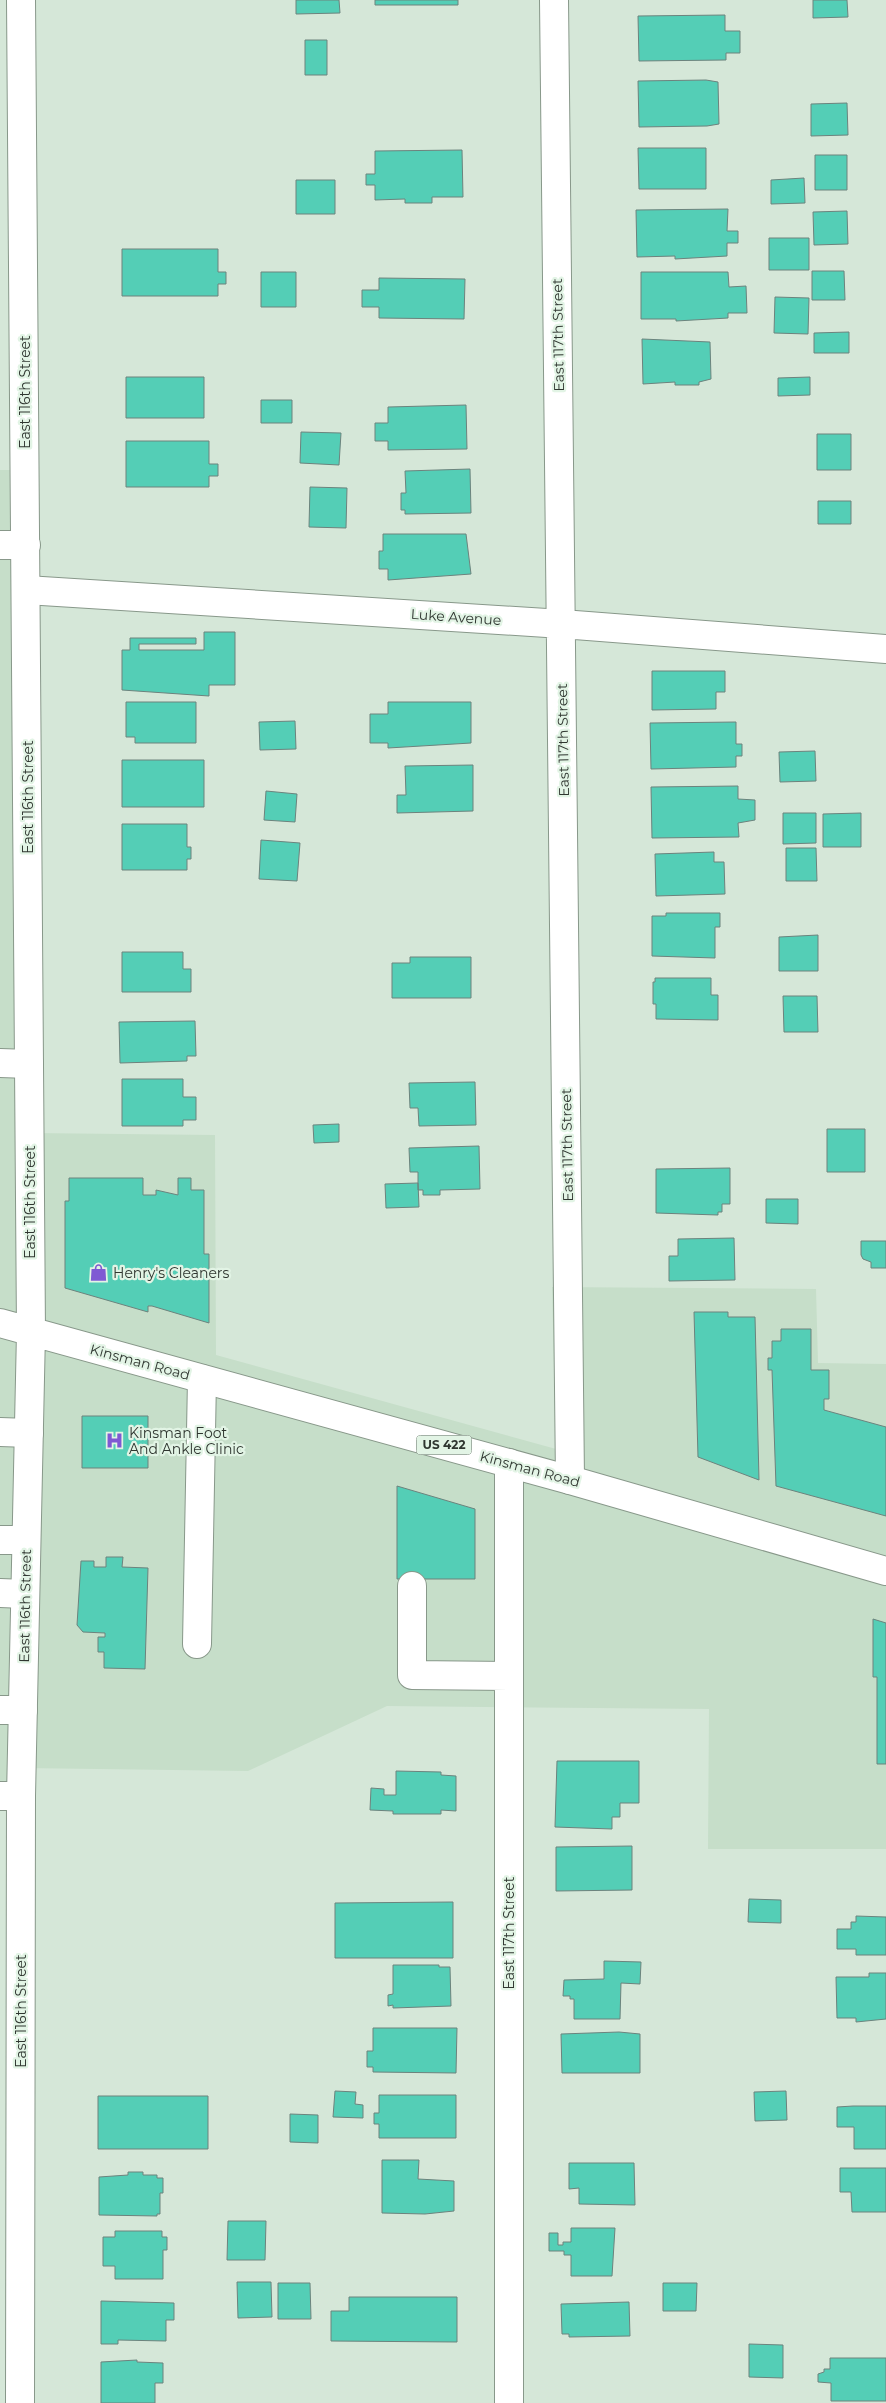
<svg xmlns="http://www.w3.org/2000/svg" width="886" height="2403" viewBox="0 0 886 2403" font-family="Montserrat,sans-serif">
<rect width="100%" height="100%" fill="#d5e7d8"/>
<path fill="#c6dec9" d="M0 470H25L30 1133 215 1135 216 1355 556 1449 552 1287 816 1289 818 1363 886 1364V1849H708L709 1709 387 1706 248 1771 22 1768 0 1796Z"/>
<path fill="#54ceb6" stroke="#6c837d" d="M296 0H339L340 13 296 14Z
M375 0H458V5H375Z
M813 0H847L848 17 813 18Z
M725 15V31H740V53H726V60L639 61 638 16Z
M305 40H327V75H305Z
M706 80 718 82 719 124 707 126 639 127 638 81Z
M847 103 848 135 811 136V104Z
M638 148H706V189H639Z
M462 150 463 197H432V203H405V199L375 200V185H366V174H375V151Z
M815 155H847V190H815Z
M804 178 805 203 771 204V180Z
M296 180H335V214H296Z
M728 209 727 231H738V243H727V256L675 259V256L637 257 636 210Z
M847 211 848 244 814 245 813 212Z
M769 238H809V270H769Z
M122 249H218V272H226V284H218V296H122Z
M812 271H844L845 300H812Z
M261 272H296V307H261Z
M641 272H728L729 287 746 286 747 313H728V318L676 321V319H641Z
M379 278 465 279 464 319 379 318V307H362V290H379Z
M775 297 809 298 808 334 774 333Z
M849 332V353H814V333Z
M642 339 710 342 711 379 699 382V385H675V382L643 384Z
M126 377H204V418H126Z
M810 377V395L778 396V378Z
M261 400H292V423H261Z
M466 405 467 449 388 450V441H375V423H388V407Z
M301 432 341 433 339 465 300 463Z
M817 434H851V470H817Z
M126 441H209V464H218V476H209V487H126Z
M470 469 471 513 405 514V510H401V493H406L405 471Z
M310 487 347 488 346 528 309 527Z
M818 501H851V524H818Z
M383 534H466L471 574 388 580V569H379V551H383Z
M204 632H235V685H209V696L122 690V650H130V638H196V644H139V650H204Z
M652 671H725V692H716V709L652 710Z
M126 702H196V743H135V737H126Z
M388 702H471V743L388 748V743H370V714H388Z
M295 721 296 749 260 750 259 722Z
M736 722V744H742V756H736V767L651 769 650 723Z
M815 751 816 781 780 782 779 752Z
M122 760H204V807H122Z
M473 765V811L397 813V795H406L405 766Z
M738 786V799L755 800V820L738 823 739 837 652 838 651 787Z
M266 791 297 794 295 822 264 820Z
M783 813H816V843L783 844Z
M861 813V847H823V814Z
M122 824H187V847H191V859H187V870H122Z
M261 840 300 843 297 881 259 879Z
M786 848H816L817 881H786Z
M714 852V862H724L725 894 656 896 655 854Z
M666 913H720V927H715V958L652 956V916H666Z
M818 935V971H779V937Z
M122 952H183V969H191V992H122Z
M410 957H471V998H392V963H410Z
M655 978H711V995H718V1020L656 1019V1004H653V982H655Z
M783 996H817L818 1032H784Z
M195 1021 196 1056H187V1061L120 1063 119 1022Z
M122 1079H183V1097H196V1120H183V1126H122Z
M475 1082 476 1125 419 1126 418 1108H410L409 1083Z
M339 1124V1142L314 1143 313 1125Z
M827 1129H865V1172H827Z
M479 1146 480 1189 440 1190V1195H423V1190H418V1172H410L409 1148Z
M730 1168V1204H722V1212H718V1215L656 1213V1169Z
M69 1178H143V1195H156V1190L178 1195V1178H191V1190H204V1254H209V1323L152 1306H148V1312L65 1288V1201H69Z
M418 1183 419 1207 386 1208 385 1184Z
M766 1199H798V1224L766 1223Z
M734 1238 735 1280 669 1281V1256H678V1239Z
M861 1241H886V1268H871V1262L863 1259 861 1255Z
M694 1312H728V1317H755L759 1480 698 1457Z
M781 1329H811V1370H829V1399H824V1410L886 1427V1516L776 1486 772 1370H768V1358H772V1341H781Z
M82 1416H148V1468H82Z
M397 1486 475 1509V1579H397Z
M106 1557H123L122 1567 148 1568 145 1669 104 1668V1652H98V1637H105V1633L83 1632 77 1625 81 1561H94V1567H106Z
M873 1619 886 1623V1764H877V1677H873Z
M557 1761H639V1803H620V1817H612V1829L555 1827Z
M396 1771 441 1772V1775L456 1776V1811L441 1810V1814H393V1811L370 1810 371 1788 384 1789V1795H396Z
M632 1846V1890L556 1891V1847Z
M749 1899 781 1900V1923L748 1922Z
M453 1902V1958H335V1903Z
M856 1916 886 1917V1955H856V1949H837V1929H851V1922H856Z
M604 1961 641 1962 640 1984 621 1983 620 2019H574V1999H570V1996H563L564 1980 604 1979Z
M393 1965H439V1967H450L451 2006 393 2008V2005L388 2006V1995L393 1994Z
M869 1973H886V2019L856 2022V2018H837L836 1977H869Z
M373 2028H457L456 2073 373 2072V2067H367V2051H373Z
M619 2032 640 2034V2073H562L561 2034Z
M335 2091 356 2092 355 2104 363 2105V2118L333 2117Z
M786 2091 787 2120 755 2121 754 2092Z
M379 2095H456V2138H379V2124H374V2113H379Z
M98 2096H208V2149H98Z
M853 2106H886V2149H854V2127H837V2107Z
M290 2114 318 2115V2143L290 2142Z
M382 2160H419L418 2179 454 2181V2211L425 2214 382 2213Z
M569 2163H634L635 2205 579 2204V2188L569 2189Z
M840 2168H886V2212H852L851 2192H840Z
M128 2172H143V2175H157V2178H163V2193H160V2214H157V2216L99 2215V2177L128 2175Z
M228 2221H266L265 2260H227Z
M571 2228H615L612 2276H571V2255H564V2251H549V2233H558V2245H563V2242H571Z
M115 2231H162V2237H167V2250H163V2279H115V2266H103V2237H115Z
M237 2282H271L272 2317 238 2318Z
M278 2283H310L311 2319H278Z
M663 2283H697L696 2311H663Z
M349 2297H457V2342L331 2341V2311H349Z
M101 2301 174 2303V2320H166V2341L118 2340V2344H101Z
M629 2302 630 2336 569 2337V2334H562L561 2304Z
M749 2344 783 2345V2378L749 2377Z
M830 2358H886V2401H831V2383L818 2382V2374L824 2372V2369H830Z
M137 2360V2362L163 2363V2383H155V2403H101V2362Z"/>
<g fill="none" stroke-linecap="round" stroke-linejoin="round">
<defs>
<path id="minor" d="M554 0 570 1480
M0 545H26
M26 590 562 624 886 649
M0 1063 29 1064
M0 1432 29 1433
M0 1540H26
M412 1586V1675L509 1676
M0 1593 25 1594
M197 1644 202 1379
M0 1710H23
M0 1796H21
M509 2403V1463"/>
<path id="major" d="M0 1323 570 1480 886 1571
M20 2403 21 1796 31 1332 21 0"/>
</defs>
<use href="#minor" stroke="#88988a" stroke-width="30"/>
<use href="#major" stroke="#88988a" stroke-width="30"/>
<use href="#minor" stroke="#fff" stroke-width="28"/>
<use href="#major" stroke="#fff" stroke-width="28"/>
</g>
<defs>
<symbol id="shop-bare" viewBox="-9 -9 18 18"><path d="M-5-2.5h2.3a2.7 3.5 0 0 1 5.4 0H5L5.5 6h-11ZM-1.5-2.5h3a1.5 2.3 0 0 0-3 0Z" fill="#7f59d3" stroke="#e2f4e5" stroke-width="2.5" paint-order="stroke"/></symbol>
<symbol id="hospital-bare" viewBox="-9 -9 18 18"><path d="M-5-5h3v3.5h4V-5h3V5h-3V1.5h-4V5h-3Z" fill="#7f59d3" stroke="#e2f4e5" stroke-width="2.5" paint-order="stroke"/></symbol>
</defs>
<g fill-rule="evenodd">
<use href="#shop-bare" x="86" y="1260" width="25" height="25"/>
<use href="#hospital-bare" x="102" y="1428" width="25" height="25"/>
</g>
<g text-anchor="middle" stroke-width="4.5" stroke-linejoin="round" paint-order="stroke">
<rect fill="#e2f4e5" stroke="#656f66" stroke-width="1" x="416.5" y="1435.5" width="55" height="19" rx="4"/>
<g font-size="12" font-weight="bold" fill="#2f3630">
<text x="444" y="1449">US 422</text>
</g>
<g font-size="14" fill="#2f3630" stroke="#e2f4e5">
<text transform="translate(558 335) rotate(-91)" y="5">East 117th Street</text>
<text transform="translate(25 392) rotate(-90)" y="5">East 116th Street</text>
<text transform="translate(456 617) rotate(4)" y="5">Luke Avenue</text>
<text transform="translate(563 740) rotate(-91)" y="5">East 117th Street</text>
<text transform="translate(28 797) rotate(-90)" y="5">East 116th Street</text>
<text transform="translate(567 1145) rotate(-91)" y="5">East 117th Street</text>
<text transform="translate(30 1202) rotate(-90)" y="5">East 116th Street</text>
<text transform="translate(140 1362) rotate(15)" y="5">Kinsman Road</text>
<text transform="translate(530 1469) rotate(15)" y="5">Kinsman Road</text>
<text transform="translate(25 1606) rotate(-89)" y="5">East 116th Street</text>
<text transform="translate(509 1933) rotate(-90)" y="5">East 117th Street</text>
<text transform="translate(21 2011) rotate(-90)" y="5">East 116th Street</text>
</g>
<g font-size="14" fill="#2f3630" stroke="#e2f4e5" text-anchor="start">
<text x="113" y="1278">Henry's Cleaners</text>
<text x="129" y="1438">Kinsman Foot<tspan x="129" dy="16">And Ankle Clinic</tspan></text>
</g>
</g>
</svg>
